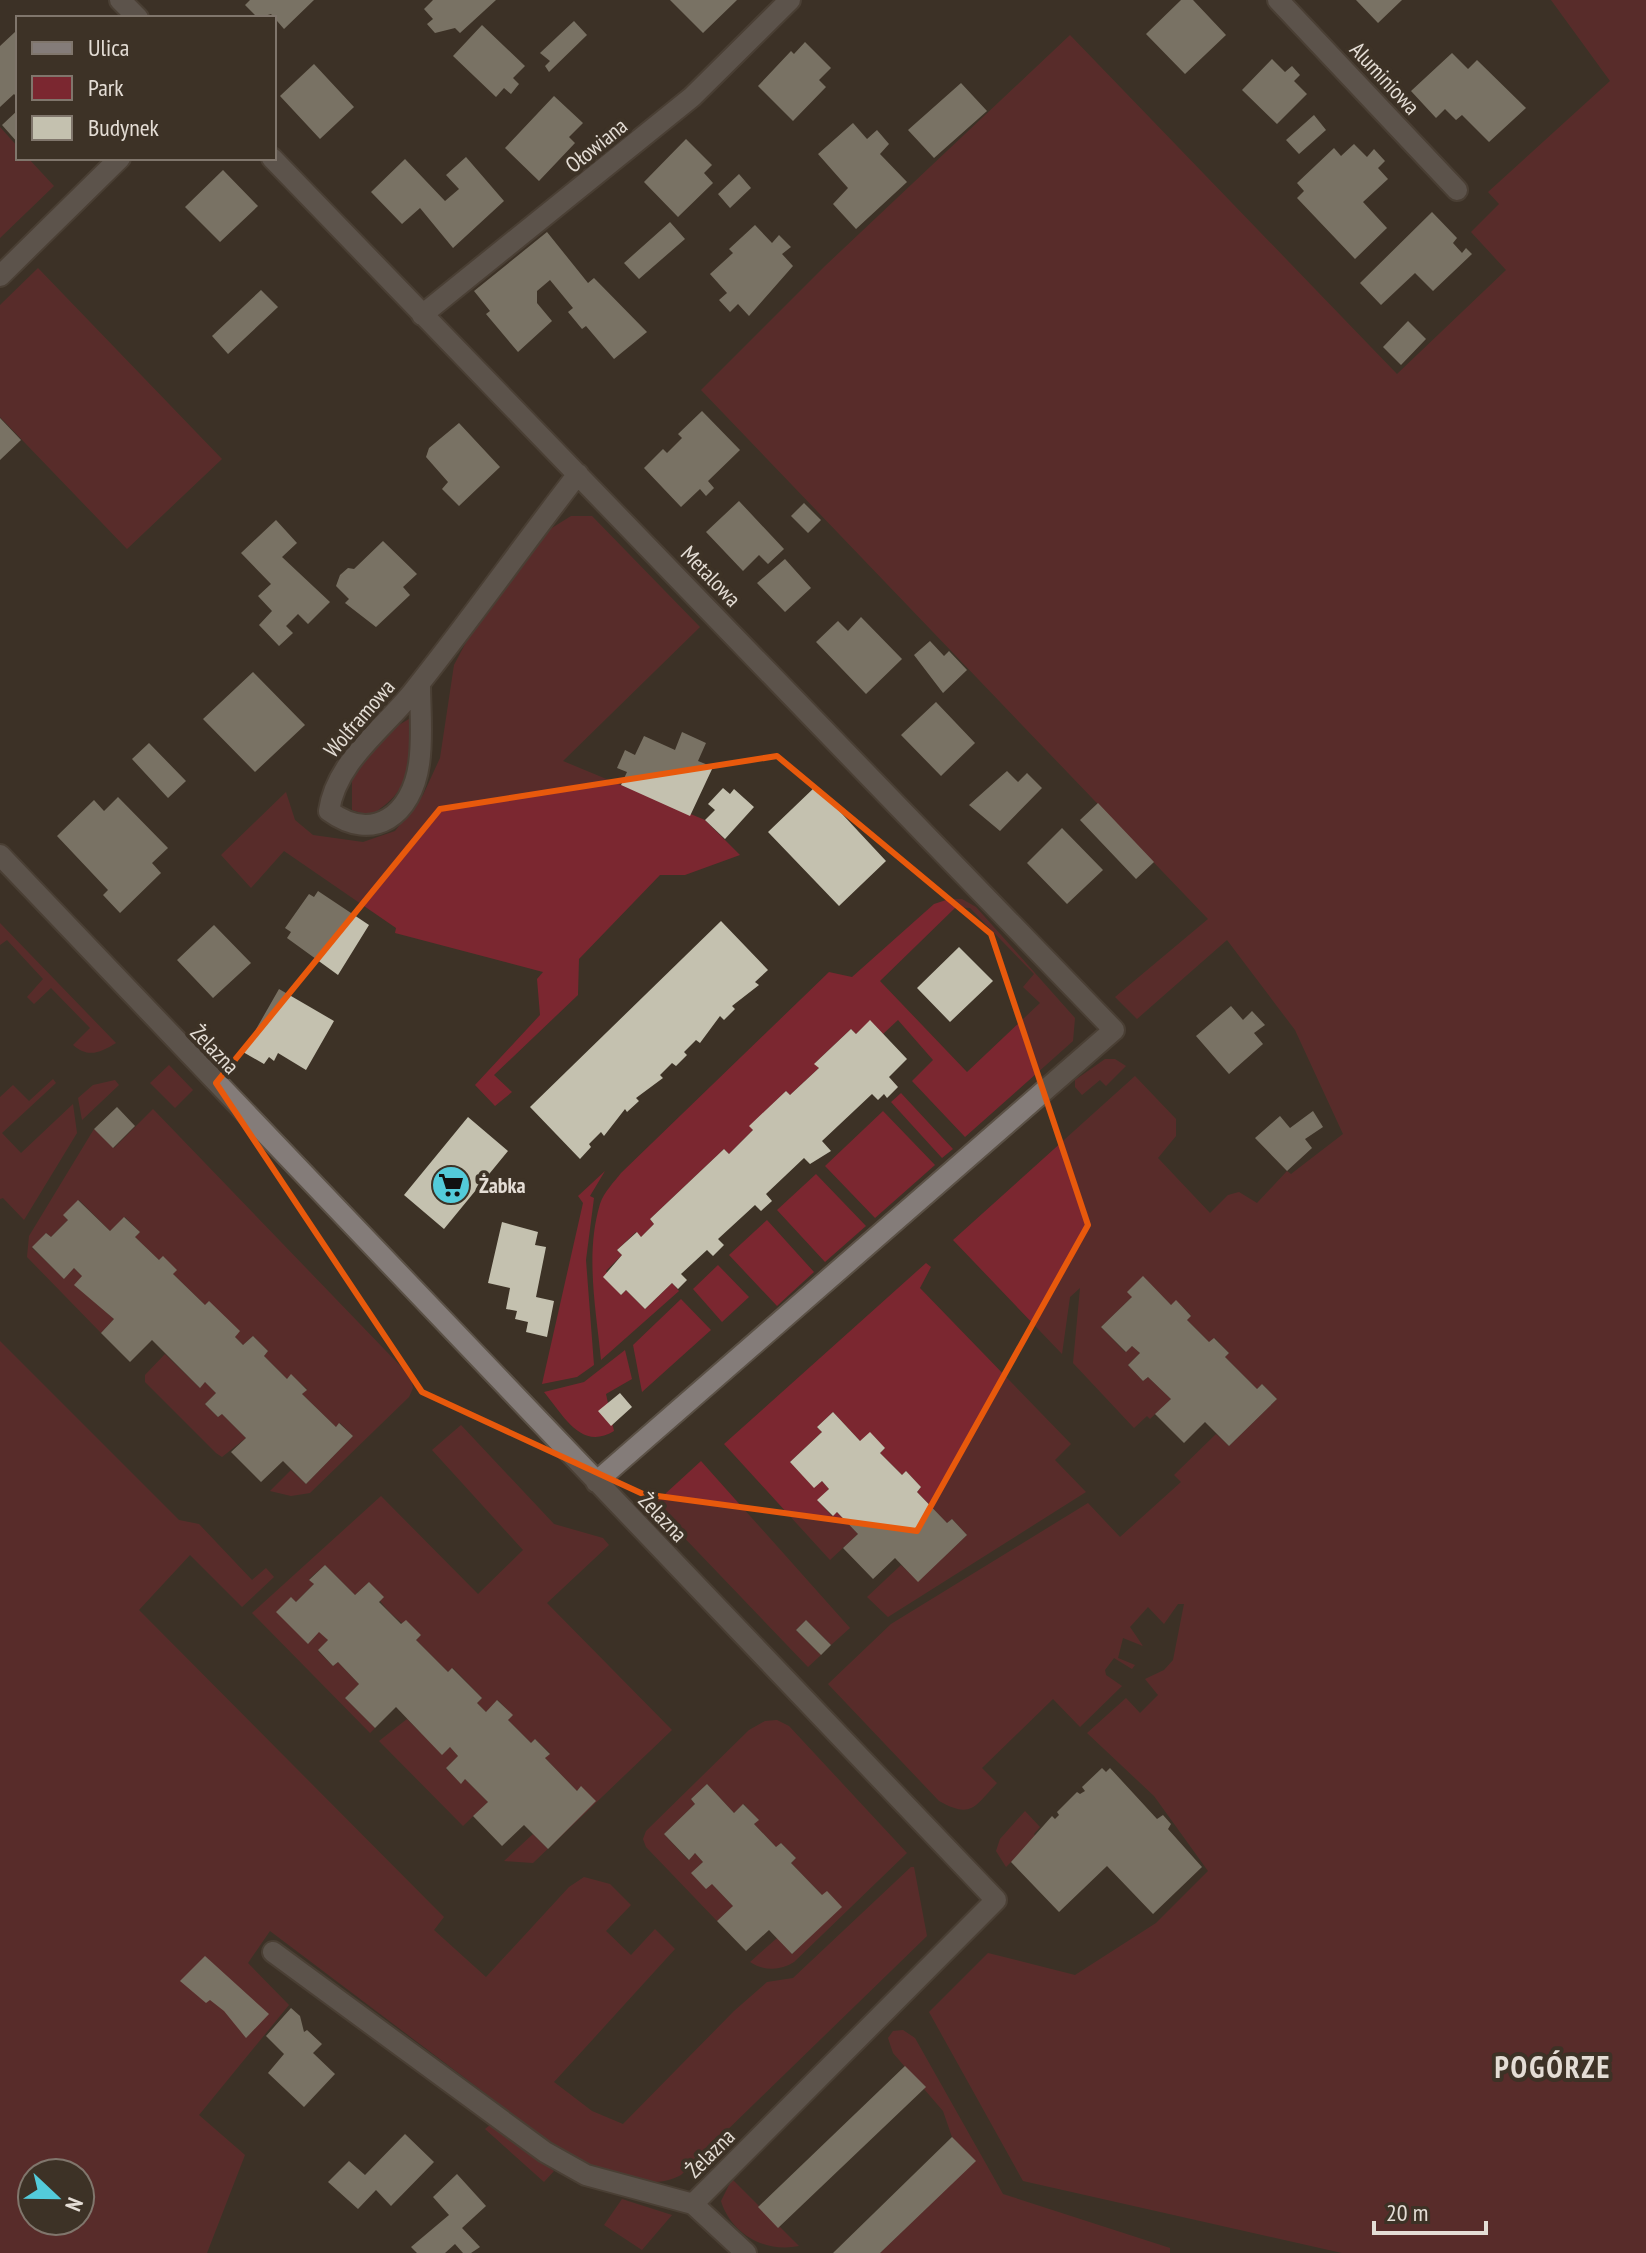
<svg xmlns="http://www.w3.org/2000/svg" width="1646" height="2253" viewBox="0 0 1646 2253" font-family="'PT Sans Narrow',sans-serif">
<rect width="100%" height="100%" fill="#3d3226"/>
<path fill="#7b2730" fill-rule="evenodd" d="M1551 0H1646V2253H1342L1023 2181 929 2012 988 1953 1075 1975 1156 1923 1208 1871 1154 1796 1087 1733 1126 1698 1140 1713 1158 1695 1145 1679 1164 1670 1173 1660 1184 1604H1178L1164 1624 1148 1607 1130 1627 1143 1646 1123 1638 1118 1658 1135 1665 1132 1669 1114 1658 1105 1670 1106 1675 1122 1686 1080 1727 1053 1699 982 1768 997 1783C974 1807 972 1819 939 1801L828 1684 891 1624 1088 1503 1120 1537 1181 1482 1174 1475 1216 1434 1229 1446 1277 1399 1262 1384 1257 1389 1225 1357 1229 1353 1215 1338 1209 1342 1187 1320 1191 1315 1176 1301 1171 1305 1143 1277 1132 1297 1101 1327 1125 1352 1132 1346 1140 1353 1128 1365 1143 1381 1148 1377 1171 1399 1150 1419 1147 1416 1134 1428 1073 1363 1080 1288 1070 1297 1062 1354 953 1240 1135 1076 1176 1119V1136L1158 1158 1210 1213 1228 1195 1239 1192 1257 1203 1287 1171 1291 1174 1343 1134 1295 1030 1227 940 1137 1019 1115 997 1208 919 701 390 825 266 1070 35 1397 374 1506 270 1471 232 1499 204 1488 192 1610 81Z
M0 127 18 147V158H28L54 186 0 238Z
M38 268 222 459 127 549 0 417V305Z
M571 516H592L700 627 563 761 705 820 740 855 685 875H660L579 959 578 995 494 1075 512 1092 495 1106 475 1085 540 1015 537 979 543 972 395 933 396 928 284 851 251 888 221 855 286 792 295 820 313 835 363 842 395 831 423 795 440 758 454 665 482 612 547 531Z
M409 719C420 739 409 777 396 794 390 802 379 809 371 816L352 810V778L387 732Z
M949 899H962L976 907 1075 1018 1073 1041 965 1137 912 1081 933 1060 898 1020 883 1034 870 1021 856 1034 851 1029 815 1063 819 1068 790 1095 786 1091 750 1126 753 1130 729 1154 724 1149 650 1219 654 1224 641 1237 636 1232 617 1250 622 1255 606 1271 621 1295 626 1290 645 1309 672 1283 679 1291 601 1360C596 1309 585 1254 600 1204 604 1192 614 1182 621 1173L829 972 852 977 934 904ZM956 907 970 908 1034 974 1023 987 1040 1003 967 1072 880 981Z
M0 923 116 1043C100 1053 88 1058 73 1045L90 1028 51 988 34 1004 27 997 43 979 7 940 0 945Z
M1105 1059H1115L1126 1066 1106 1086 1100 1080 1082 1095 1075 1087V1080Z
M169 1065 193 1090 175 1108 150 1083Z
M53 1079 56 1083 2 1133 21 1153 73 1104 77 1133 24 1220 3 1198 0 1199V1097L13 1085 29 1101Z
M115 1080 119 1085 82 1120 78 1098 93 1085Z
M901 1093 953 1149 942 1158 891 1102Z
M153 1109 411 1377 413 1388 409 1397 310 1493 291 1496 270 1491 291 1470 306 1484 353 1436 340 1423 336 1427 302 1394 307 1389 291 1375 287 1379 264 1356 268 1351 253 1336 243 1345 235 1337 239 1331 209 1302 205 1305 173 1274 163 1257 159 1260 135 1237 140 1232 125 1217 110 1231 79 1200 64 1215 68 1220 51 1237 46 1233 32 1248 64 1278 74 1268 82 1276 75 1285 114 1319 101 1333 27 1257 29 1236 94 1129 114 1148Z
M883 1111 935 1165 875 1218 825 1166Z
M605 1171 590 1196 594 1198 586 1260 594 1365 577 1377 542 1384 583 1203 578 1196Z
M816 1174 866 1226 825 1262 777 1210Z
M767 1220 814 1272 777 1306 729 1255Z
M926 1263 931 1267 920 1288 1071 1444 1055 1460 1086 1492 888 1617 867 1597 901 1565 918 1581 967 1535 952 1519 947 1523 917 1492 921 1487 906 1471 902 1475 880 1453 885 1448 860 1441 833 1412 817 1427 822 1432 790 1462 814 1487 822 1481 829 1489 818 1501 832 1516 837 1512 858 1534 830 1560 724 1444Z
M718 1265 749 1297 722 1322 693 1289Z
M681 1299 711 1330 642 1392 633 1345Z
M0 1341 179 1520 199 1524 252 1580 266 1568 274 1577 242 1607 190 1555 139 1610 444 1917 434 1930 486 1977 569 1887 584 1877 610 1884 631 1905 606 1931 631 1955 655 1929 675 1949 554 2082 592 2111 623 2124 734 2011 767 1982 793 1978 911 1867H914L927 1936 681 2175C646 2194 600 2171 567 2155L270 1931 248 1963 289 2005 199 2115 245 2155 207 2253H0ZM32 2173H80V2221H32Z
M625 1350 632 1379 606 1394 614 1431C581 1451 564 1416 544 1392L584 1382Z
M165 1354 199 1387 205 1382 216 1393 205 1404 218 1417 222 1414 246 1438 222 1457 216 1453 145 1382V1375Z
M461 1425 554 1524 603 1538 609 1545 547 1603 672 1730 533 1863 504 1861 533 1834 548 1849 581 1787 577 1791 545 1758 550 1753 535 1739 531 1743 508 1720 512 1715 498 1700 486 1712 477 1703 482 1698 453 1668 448 1672 416 1640 421 1635C397 1622 381 1607 369 1582L355 1595 325 1565 309 1579 314 1584 296 1602 291 1597 328 1640 318 1651 333 1666 338 1662 359 1684 345 1698 375 1728 370 1733 252 1613 381 1496 478 1594 523 1550 432 1450Z
M701 1461 850 1628 831 1645 806 1620 796 1630 821 1655 808 1667 653 1505Z
M407 1719 442 1754 450 1747 458 1756 446 1769 461 1783 465 1779 488 1802 463 1826 379 1741Z
M777 1720 789 1726 907 1853 794 1962C780 1971 764 1971 750 1962L777 1938 792 1954 841 1906 822 1895 791 1863 796 1858 781 1843 776 1847 754 1824 758 1820 744 1804 734 1813 707 1784 691 1799 695 1804 664 1834 688 1860 695 1853 703 1862 692 1873 712 1884 733 1906 717 1921 646 1847 643 1839 646 1831 749 1730 765 1721Z
M1025 1811 1040 1827 1034 1834 1036 1837 1006 1867 996 1851 1000 1839Z
M903 2030 915 2038 1003 2194 1170 2248V2253H880L975 2161 952 2137 943 2111 893 2053 888 2038 893 2031Z
M491 2124 554 2171 544 2182 485 2129Z
M732 2179 799 2246C765 2253 731 2234 721 2201Z
M622 2199 672 2215 642 2250 604 2225Z"/>
<path fill="#c4c1af" d="M250 0H314L284 29 271 14 258 18 245 5Z
M433 0H496L460 33 455 28 435 33 427 24 433 19 424 9Z
M670 0H737L703 33Z
M1181 0H1193L1226 35 1185 74 1146 34Z
M1356 0H1402L1378 23Z
M574 21 587 35 549 72 545 66 550 61 540 53Z
M482 25 525 66 513 78 519 84 511 94 504 88 496 97 453 56Z
M15 32 18 98 14 94 0 107V46Z
M805 42 831 68 819 80 826 87 793 121 758 86 791 51 794 54Z
M1452 53 1468 69 1477 60 1526 108 1489 142 1462 115 1456 120 1445 109 1436 118 1411 91Z
M1272 59 1285 72 1292 66 1300 75 1294 81 1307 94 1277 124 1242 90Z
M314 64 354 107 320 139 280 96Z
M961 83 987 111 934 158 908 130Z
M554 96 583 123 569 137 575 143 539 181 505 148Z
M18 110V143L2 125Z
M1314 115 1326 130 1299 154 1286 140Z
M853 123 867 139 877 130 889 144 880 154 907 182 856 229 833 204 848 188 818 154Z
M686 139 712 165 704 173 713 183 678 217 644 182Z
M1354 144 1367 157 1374 149 1385 161 1378 168 1388 179 1363 202 1387 228 1355 259 1297 198 1304 191 1297 183 1334 148 1341 156Z
M466 157 504 201 453 248 420 208 402 224 371 192 405 159 445 201 459 189 446 175Z
M223 170 258 206 220 242 185 207Z
M739 174 751 188 730 208 718 194Z
M1432 212 1457 238 1453 243 1462 253 1466 248 1472 254 1433 291 1415 273 1381 305 1360 283Z
M670 222 685 239 639 279 624 263Z
M755 225 772 243 779 235 791 247 782 254 793 266 749 316 738 304 730 312 719 300 727 293 710 274 733 253 729 249Z
M547 232 588 283 594 278 647 332 614 359 586 326 582 329 568 312 573 308 550 280 537 291V303L552 321 518 352 486 314 490 311 474 291Z
M261 290 278 307 228 354 212 336Z
M1408 321 1426 339 1401 365 1383 347Z
M702 411 740 450 708 481 714 488 706 496 700 489 681 507 644 468 663 449 667 453 682 438 678 434Z
M0 418 21 440 0 460Z
M459 423 500 467 459 506 442 489 448 482 426 457 429 448Z
M739 501 784 549 768 564 759 555 743 571 706 532Z
M804 503 821 520 808 533 791 516Z
M276 520 297 543 282 557 330 602 308 624 298 614 286 626 293 633 279 646 259 625 272 611 258 596 271 584 241 553Z
M383 541 417 574 403 587 410 595 376 627 345 603 349 599 336 586 340 575 348 568 354 569Z
M785 559 811 588 785 612 757 583Z
M861 617 902 659 866 694 816 642 838 621 848 631Z
M930 641 944 656 949 651 967 670 943 693 914 655Z
M253 672 305 725 255 772 203 719Z
M936 702 975 743 941 776 901 735Z
M682 732 706 743 698 761 713 767 690 816 621 785 627 772 617 768 625 750 635 755 644 736 675 750Z
M149 743 186 781 168 798 132 759Z
M1007 771 1018 782 1027 773 1042 788 1000 831 969 805Z
M816 786 886 861 839 906 768 832Z
M723 788 730 794 734 789 754 807 725 839 705 820 715 810 708 804Z
M118 797 168 848 152 863 161 873 120 913 103 895 108 890 57 836 94 800 104 811Z
M1098 803 1154 862 1136 879 1080 820Z
M1062 828 1103 870 1067 904 1027 863Z
M318 891 369 925 338 975 287 938 291 932 285 928 309 894 314 897Z
M721 921 768 970 755 982 759 985 732 1006 735 1009 724 1020 720 1016 700 1043 696 1040 684 1052 687 1055 676 1066 672 1063 660 1075 663 1078 636 1098 639 1101 627 1112 625 1109 604 1136 601 1132 589 1144 591 1147 580 1159 530 1107Z
M214 925 251 963 213 998 177 960Z
M959 947 993 981 950 1022 917 988Z
M279 989 334 1021 306 1070 278 1053 274 1061 269 1057 264 1064 243 1052Z
M1231 1006 1243 1020 1252 1011 1265 1025 1254 1033 1263 1044 1229 1074 1196 1036Z
M870 1020 907 1059 889 1077 898 1087 887 1098 884 1094 878 1100 872 1094 822 1141 831 1151 810 1164 804 1158 766 1194 772 1201 761 1211 755 1205 718 1239 724 1245 713 1256 707 1250 681 1274 687 1280 678 1289 672 1283 645 1309 626 1290 621 1295 603 1277 622 1255 617 1250 637 1232 641 1237 654 1224 650 1219 724 1149 729 1154 753 1130 749 1126 786 1091 790 1095 819 1068 814 1064 851 1029 856 1034Z
M117 1107 135 1126 113 1148 94 1129Z
M1313 1111 1323 1127 1305 1139 1312 1148 1287 1171 1255 1138 1280 1116 1290 1128Z
M468 1117 508 1151 444 1229 404 1195Z
M78 1200 110 1231 124 1217 140 1232 135 1237 159 1260 163 1256 177 1270 173 1274 205 1305 209 1301 240 1331 235 1337 243 1345 253 1336 268 1351 264 1356 287 1379 291 1374 307 1390 302 1394 336 1427 339 1423 353 1436 306 1484 283 1461 261 1482 231 1452 246 1438 222 1414 218 1417 205 1404 216 1393 205 1382 200 1388 152 1340 130 1362 101 1333 114 1319 74 1285 82 1276 74 1268 64 1279 32 1247 46 1233 51 1237 68 1220 63 1215Z
M502 1222 538 1232 535 1245 546 1247 536 1297 554 1301 547 1337 526 1332 528 1322 515 1319 517 1311 506 1309 510 1288 488 1283Z
M1143 1276 1171 1305 1176 1300 1191 1316 1187 1320 1209 1342 1214 1338 1229 1353 1225 1357 1257 1389 1262 1384 1277 1399 1229 1446 1205 1422 1184 1443 1155 1414 1171 1399 1148 1377 1143 1381 1128 1365 1140 1353 1132 1346 1126 1352 1101 1327 1132 1297 1127 1292Z
M620 1393 632 1407 611 1426 598 1411Z
M833 1412 860 1441 870 1432 885 1448 880 1453 902 1475 906 1471 921 1487 917 1492 947 1523 952 1519 967 1535 918 1582 895 1558 873 1579 843 1548 858 1534 837 1512 833 1516 817 1500 829 1489 822 1481 814 1488 790 1462 822 1432 817 1427Z
M325 1565 355 1595 369 1582 384 1597 379 1602 401 1624 406 1620 421 1635 416 1640 448 1672 452 1668 482 1698 477 1703 486 1712 497 1700 513 1715 508 1720 531 1743 535 1739 550 1754 545 1758 577 1791 581 1786 596 1801 548 1849 524 1825 502 1846 473 1816 488 1802 465 1779 461 1784 446 1768 458 1756 450 1747 442 1755 396 1707 375 1728 345 1698 359 1684 338 1662 333 1666 318 1650 328 1640 319 1632 308 1644 276 1612 291 1597 296 1602 314 1584 309 1580Z
M806 1620 831 1645 821 1655 796 1630Z
M1102 1768 1106 1772 1110 1768 1157 1819 1163 1815 1171 1824 1168 1829 1202 1867 1153 1914 1107 1866 1059 1912 1011 1862 1052 1816 1055 1819 1059 1815 1057 1812 1077 1792 1080 1794 1085 1791 1082 1787Z
M707 1784 734 1813 743 1804 759 1820 754 1824 776 1847 781 1843 796 1858 791 1863 822 1895 827 1891 842 1907 792 1954 769 1930 746 1951 717 1921 733 1906 712 1884 706 1889 691 1873 703 1862 695 1853 689 1860 664 1834 695 1804 691 1799Z
M205 1956 269 2014 246 2038 224 2011 210 2000 206 2003 180 1981Z
M291 2008 300 2016 304 2032 307 2030 322 2044 313 2053 335 2074 304 2107 268 2073 284 2054 266 2036Z
M905 2066 926 2087 778 2228 758 2207Z
M405 2134 434 2162 391 2206 376 2190 358 2209 328 2182 349 2161 365 2175Z
M952 2137 976 2161 880 2253H833Z
M457 2174 486 2206 462 2228 480 2247 471 2253H463L455 2244 445 2253H417L411 2247 449 2215 433 2197Z"/>
<g fill="none" stroke-linecap="round" stroke-linejoin="round">
<defs>
<path id="minor" d="M120 0 138 18
M1278 0 1457 190
M272 158 1114 1030 596 1482
M0 276 120 158
M422 315 692 97 790 0
M420 683C420 709 423 738 419 764 412 814 374 844 329 811 336 762 382 730 412 693 469 622 522 546 578 474
M0 855 996 1900 693 2204 586 2175 545 2152 273 1952
M693 2204 746 2253"/>
</defs>
<use href="#minor" stroke="#5b5146" stroke-width="24"/>
<use href="#minor" stroke="#847c79" stroke-width="20"/>
</g>
<path d="M0 0H1646V2253H0ZM777 756 991 934 1088 1225 917 1531 643 1494 422 1392 216 1083 440 809Z" fill="#3d3226" fill-opacity=".55" fill-rule="evenodd"/>
<path fill="none" stroke="#e8590c" stroke-width="6" stroke-linejoin="round" d="M777 756 991 934 1088 1225 917 1531 643 1494 422 1392 216 1083 440 809Z"/>
<defs>
<symbol id="supermarket-disc" viewBox="-11 -11 22 22"><circle r="9.5" fill="#53cbda" stroke="#3d3226"/><path d="M-6-5.5h2.5l.6 2H6L4.5 2H-2.5L-4.4-4H-6ZM-1.5 3.2a1.3 1.3 0 1 0 .1 0ZM3 3.2a1.3 1.3 0 1 0 .1 0Z" fill="#111"/></symbol>
</defs>
<g fill-rule="evenodd">
<use href="#supermarket-disc" x="429" y="1163" width="44" height="44"/>
</g>
<g text-anchor="middle" stroke-width="8" stroke-linejoin="round" paint-order="stroke">
<g font-size="22" fill="#e4ddd5" stroke="#3d3226">
<text transform="translate(1385 78) rotate(47)" y="8">Aluminiowa</text>
<text transform="translate(596 145) rotate(-39)" y="8">Ołowiana</text>
<text transform="translate(711 576) rotate(46)" y="8">Metalowa</text>
<text transform="translate(359 718) rotate(-49)" y="8">Wolframowa</text>
<text transform="translate(215 1049) rotate(46)" y="8">Żelazna</text>
<text transform="translate(663 1517) rotate(46)" y="8">Żelazna</text>
<text transform="translate(710 2153) rotate(-45)" y="8">Żelazna</text>
</g>
<g font-size="22" font-weight="bold" fill="#e4ddd5" stroke="#3d3226" text-anchor="start">
<text x="479" y="1193">Żabka</text>
</g>
<g font-size="30" font-weight="bold" letter-spacing="2" fill="#e4ddd5" stroke="#3d3226">
<text x="1553" y="2078">POGÓRZE</text>
</g>
</g>
<rect x="16" y="16" width="260" height="144" fill="#3d3226" stroke="#80766c" stroke-width="2"/>
<rect x="32" y="42" width="40" height="12" fill="#847c79" stroke="#80766c" stroke-width="2"/>
<text x="88" y="56" font-size="24" fill="#e4ddd5">Ulica</text>
<rect x="32" y="76" width="40" height="24" fill="#7b2730" stroke="#80766c" stroke-width="2"/>
<text x="88" y="96" font-size="24" fill="#e4ddd5">Park</text>
<rect x="32" y="116" width="40" height="24" fill="#c4c1af" stroke="#80766c" stroke-width="2"/>
<text x="88" y="136" font-size="24" fill="#e4ddd5">Budynek</text>
<g transform="translate(56 2197) rotate(112)"><circle r="38" fill="#3d3226" stroke="#80766c" stroke-width="2"/>
<path d="M0-6L14 30L0 20L-14 30Z" fill="#53cbda"/>
<text y="-12" font-size="22" font-weight="bold" text-anchor="middle" fill="#e4ddd5">N</text>
</g>
<path d="M1374 2221v12h112v-12" fill="none" stroke="#e4ddd5" stroke-width="4"/>
<text x="1386" y="2221" font-size="24" fill="#e4ddd5" stroke="#3d3226" stroke-width="6" paint-order="stroke">20 m</text>
</svg>
